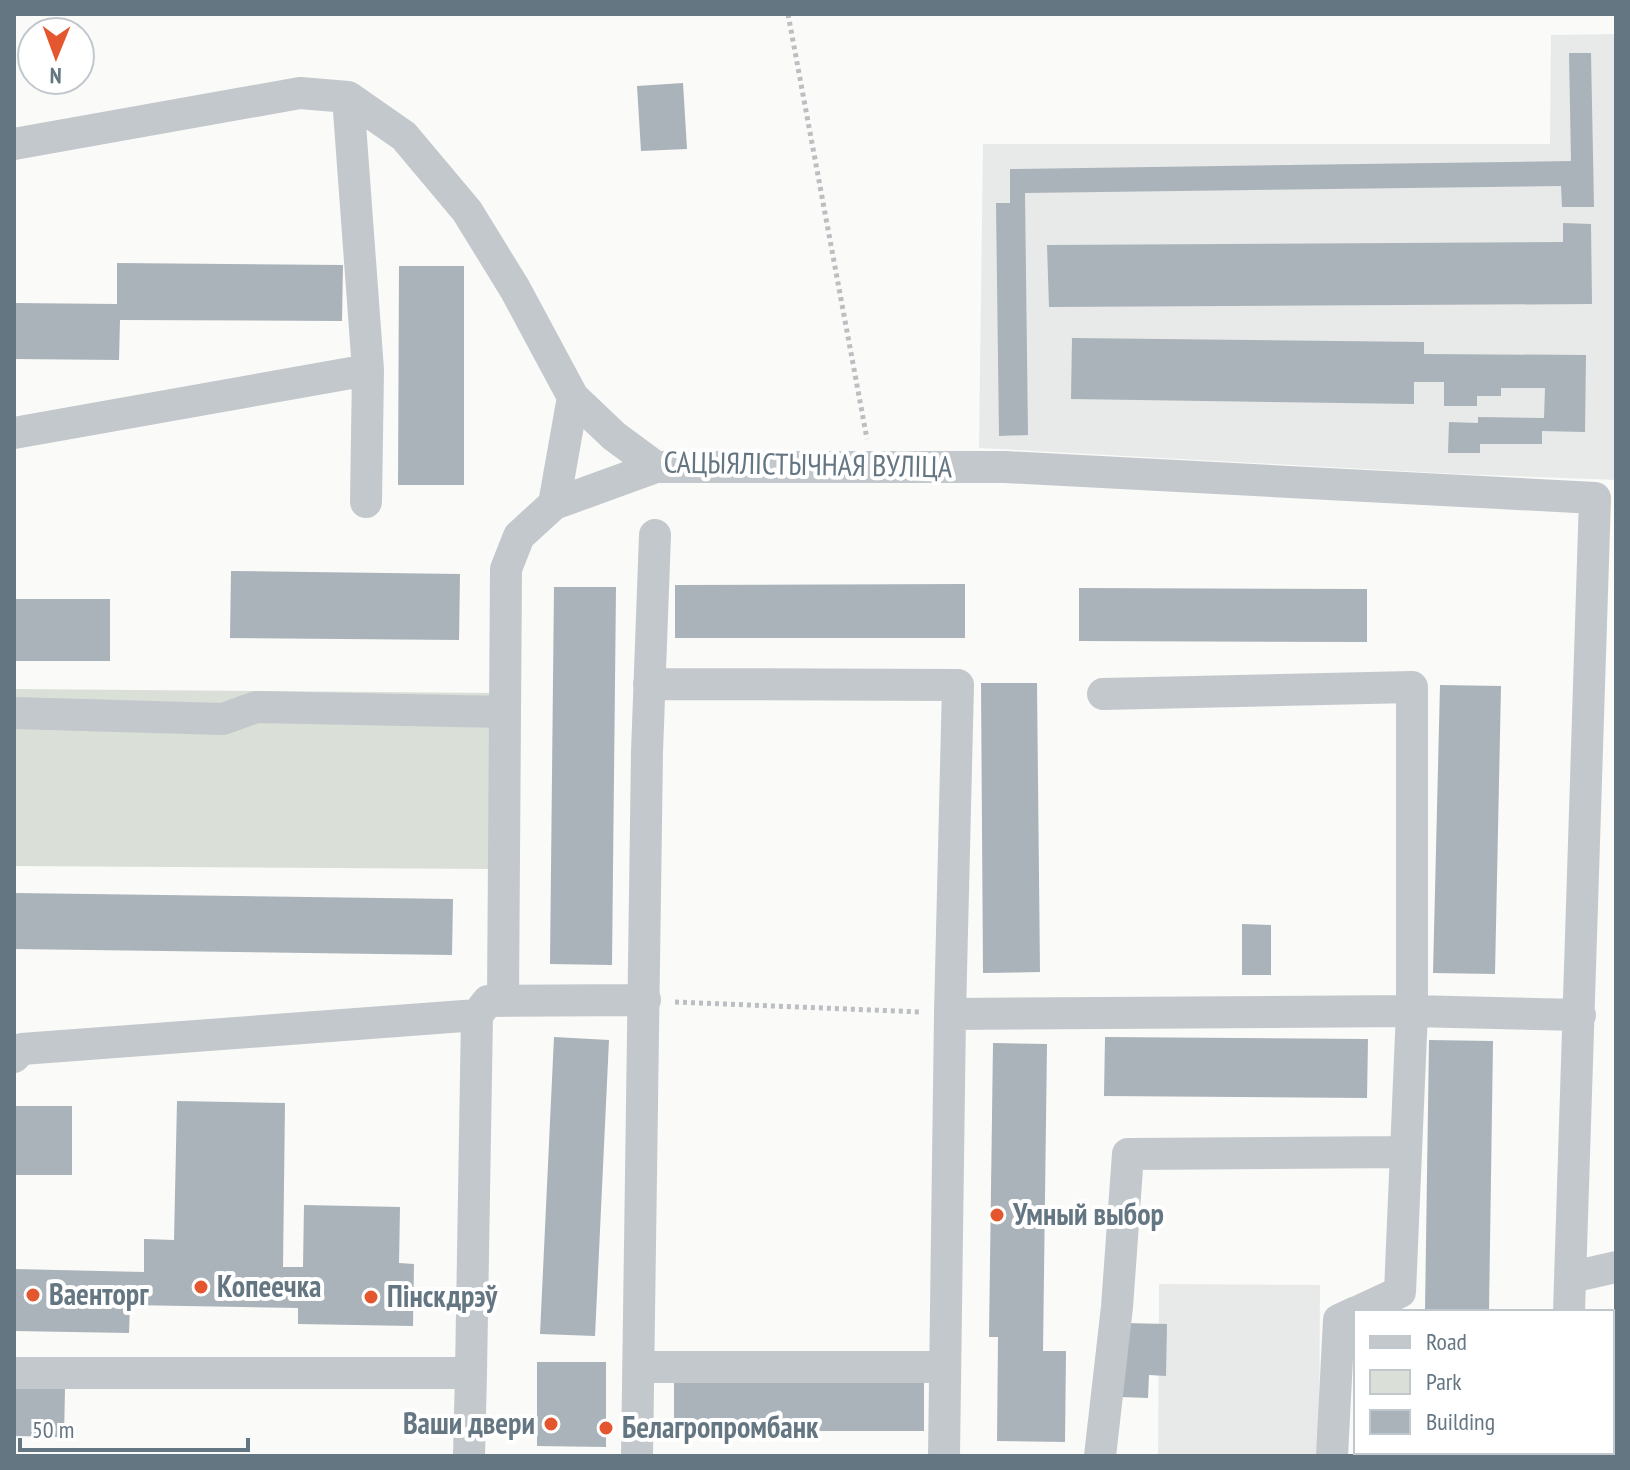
<svg xmlns="http://www.w3.org/2000/svg" width="1630" height="1470" viewBox="0 0 1630 1470" font-family="'PT Sans Narrow',sans-serif">
<rect width="100%" height="100%" fill="#fafaf8"/>
<path fill="#e8e9e9" d="M1616 34V480L1457 474 979 448 983 144H1550L1551 35Z
M1159 1284 1320 1285 1319 1456H1158Z"/>
<path fill="#dadfd7" d="M14 689 495 693 493 869 14 866Z"/>
<path fill="#aab3b9" d="M1569 53H1591L1594 207H1562L1561 186 1025 193 1028 435 999 436 996 203H1010V169L1571 161Z
M683 83 687 149 641 151 637 86Z
M1563 223 1591 224 1592 304 1049 307 1047 245 1563 242Z
M117 263 343 265 342 321 120 320 119 360 14 359V303L117 304Z
M399 266H464V485H398Z
M1072 338 1424 342V354L1586 355 1585 432 1542 431V444H1480V453H1448L1449 422 1478 423V417L1544 418 1545 388H1501V396H1477V406H1444V382H1414V404L1071 399Z
M231 571 460 574 459 640 230 638Z
M965 584V638H675V585Z
M554 587H616L612 965 550 964Z
M1079 588 1367 589V642L1079 641Z
M14 599H110V661H14Z
M981 683H1037L1040 972 983 973Z
M1440 685 1501 686 1495 974 1433 973Z
M14 893 453 899 452 955 14 949Z
M1242 924 1271 925V975H1242Z
M554 1037 609 1040 595 1336 540 1334Z
M1105 1037 1368 1039 1367 1098 1104 1096Z
M1429 1040 1493 1041 1489 1312H1425Z
M993 1043 1047 1044 1043 1351H1066L1065 1442 997 1441 998 1337H989Z
M177 1101 285 1103 283 1267H303L304 1205 400 1207 399 1263 414 1264 413 1326 298 1324V1308L130 1305 129 1333 14 1331V1269L144 1272V1239L174 1240Z
M14 1106H72V1175H14Z
M1126 1323 1167 1324 1166 1376 1149 1375 1148 1398 1120 1397Z
M1612 1324H1616V1386H1612Z
M537 1362H606V1447L537 1446Z
M674 1378 924 1379V1431H674Z
M14 1389H65L64 1437 14 1436Z"/>
<g fill="none" stroke-linecap="round" stroke-linejoin="round">
<path stroke="#bbbfc2" stroke-width="5" stroke-dasharray="4 4" stroke-linecap="butt" d="M788 14 867 439
M675 1002 921 1012"/>
<path stroke="#c3c8cc" stroke-width="32" d="M348 97 368 370 366 502
M14 144 300 93 348 97 404 136 467 211 515 289 573 397 614 436 656 467H1005L1595 498 1569 1312
M14 433 368 370
M554 504 573 397
M649 684 958 685 950 1014
M1103 694 1412 687V1011L1400 1292 1357 1312
M14 713 223 719 256 707 505 712
M503 1001 506 569 519 536 554 504 656 467
M14 1057 22 1049 477 1015
M1572 1277 1616 1267
M639 1367H945
M14 1373H471L477 1015 488 1001 645 1000
M469 1456 471 1373
M637 1456 647 752 655 535
M944 1456 950 1014 1412 1011 1580 1015
M1100 1456 1117 1307 1128 1154 1405 1152
M1332 1456 1339 1320 1356 1312
M1564 1456V1452"/>
</g>
<g fill="#e4572e" stroke="#fff" stroke-width="3">
<circle cx="997" cy="1215" r="8"/>
<circle cx="201" cy="1287" r="8"/>
<circle cx="33" cy="1295" r="8"/>
<circle cx="371" cy="1297" r="8"/>
<circle cx="551" cy="1424" r="8"/>
<circle cx="606" cy="1428" r="8"/>
</g>
<g text-anchor="middle" stroke-width="8" stroke-linejoin="round" paint-order="stroke">
<g font-size="30" fill="#657683" stroke="#fff">
<text transform="translate(808 465) rotate(1)" y="10">САЦЫЯЛІСТЫЧНАЯ ВУЛІЦА</text>
</g>
<g font-size="30" font-weight="bold" fill="#657683" stroke="#fff" text-anchor="start">
<text x="1013" y="1225">Умный выбор</text>
<text x="217" y="1297">Копеечка</text>
<text x="49" y="1305">Ваенторг</text>
<text x="387" y="1307">Пінскдрэў</text>
<text x="535" y="1434" text-anchor="end">Ваши двери</text>
<text x="622" y="1438">Белагропромбанк</text>
</g>
</g>
<rect width="1630" height="1470" fill="none" stroke="#657683" stroke-width="32"/>
<rect x="1354" y="1310" width="260" height="144" fill="#ffffff" stroke="#c1c8cd" stroke-width="2"/>
<rect x="1370" y="1336" width="40" height="12" fill="#c3c8cc" stroke="#c1c8cd" stroke-width="2"/>
<text x="1426" y="1350" font-size="24" fill="#657683">Road</text>
<rect x="1370" y="1370" width="40" height="24" fill="#dadfd7" stroke="#c1c8cd" stroke-width="2"/>
<text x="1426" y="1390" font-size="24" fill="#657683">Park</text>
<rect x="1370" y="1410" width="40" height="24" fill="#aab3b9" stroke="#c1c8cd" stroke-width="2"/>
<text x="1426" y="1430" font-size="24" fill="#657683">Building</text>
<g transform="translate(56 56) rotate(181)"><circle r="38" fill="#ffffff" stroke="#c1c8cd" stroke-width="2"/>
<path d="M0-6L14 30L0 20L-14 30Z" fill="#e4572e"/>
<text y="-12" font-size="22" font-weight="bold" text-anchor="middle" fill="#657683">N</text>
</g>
<path d="M20 1438v12h228v-12" fill="none" stroke="#657683" stroke-width="4"/>
<text x="32" y="1438" font-size="24" fill="#657683" stroke="#ffffff" stroke-width="6" paint-order="stroke">50 m</text>
</svg>
